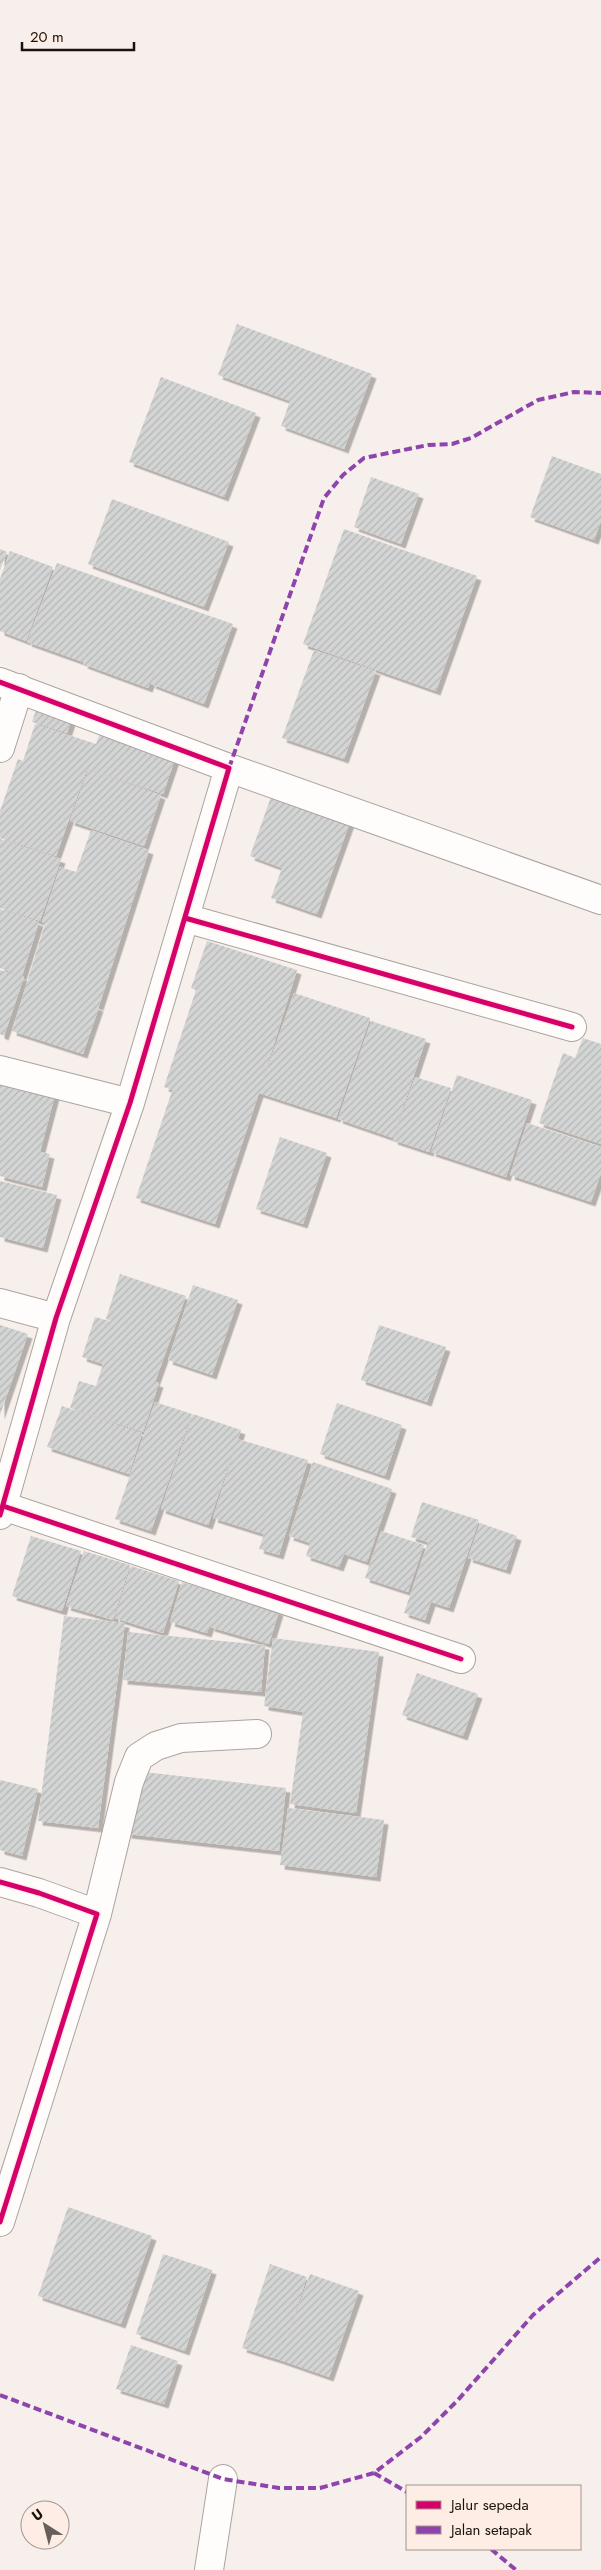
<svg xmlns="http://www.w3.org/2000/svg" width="601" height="2570" viewBox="0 0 601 2570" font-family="Jost,sans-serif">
<defs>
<pattern id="building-hatch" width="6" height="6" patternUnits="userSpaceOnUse" patternTransform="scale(1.25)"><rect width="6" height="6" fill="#d3d5d4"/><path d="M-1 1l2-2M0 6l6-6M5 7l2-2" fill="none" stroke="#b5b6b5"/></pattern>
<filter id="shadow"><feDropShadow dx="4.5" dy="4.5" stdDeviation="0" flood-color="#0004"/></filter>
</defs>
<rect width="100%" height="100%" fill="#f7efeb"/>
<path fill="url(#building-hatch)" filter="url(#shadow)" d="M237 324 372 374 344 449 281 426 290 401 218 375Z
M161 377 256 413 224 497 129 462Z
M552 456 601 474V521L594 540 530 517Z
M371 477 419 494 401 544 354 527Z
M112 499 229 542 204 607 88 564Z
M344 529 477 576 436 691 303 644Z
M0 549 7 552 0 570Z
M10 551 53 567 26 641 0 631V579Z
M57 563 233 624 204 704 151 684 158 663 148 688 83 664 95 630 83 662 27 642Z
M314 650 376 671 344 759 282 738Z
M40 697 75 709 67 733 32 722Z
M35 724 96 744 103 725 178 750 163 794 87 769 56 856 0 838V811L18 759 23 761Z
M88 770 161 795 144 846 70 821Z
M272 794 350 822 317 914 271 898 282 868 250 856Z
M91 830 149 850 99 1006 74 998 99 1007 83 1054 12 1031 45 924 64 930 42 922 60 867 76 872Z
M0 839 61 859 40 921 0 908Z
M0 909 39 922 22 976 0 968Z
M207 941 297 970 261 1086 294 993 370 1018 336 1118 259 1093 215 1224 136 1198 172 1091 187 1095 164 1087 196 990 191 988Z
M0 970 24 977 4 1036 0 1034Z
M371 1021 426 1039 393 1138 338 1119Z
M583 1038 601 1044V1144L539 1123 563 1053 575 1058Z
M457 1075 532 1100 506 1177 431 1152Z
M0 1076 56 1091 40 1152 50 1154 42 1187 0 1176Z
M415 1077 451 1088 429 1152 393 1140Z
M527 1123 601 1147V1173L591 1202 510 1175Z
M280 1137 327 1153 303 1224 256 1209Z
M0 1181 57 1195 43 1248 0 1237Z
M120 1274 186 1296 155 1382 159 1383 143 1432 70 1408 79 1381 96 1386 103 1364 82 1357 95 1317 117 1323 106 1319Z
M193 1285 238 1300 212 1375 168 1360Z
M0 1325 28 1334 0 1415Z
M379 1325 446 1347 427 1402 361 1380Z
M155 1402 192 1414 151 1531 115 1519Z
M337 1403 402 1425 385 1476 320 1454Z
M62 1406 142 1433 129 1474 47 1447Z
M193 1414 241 1430 208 1525 161 1509Z
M238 1439 308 1460 279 1555 259 1549 264 1534 213 1518Z
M313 1462 392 1489 367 1562 344 1554 339 1567 306 1556 310 1543 289 1536Z
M422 1502 479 1520 449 1608 431 1602 425 1620 404 1613 428 1542 411 1537Z
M480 1523 517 1536 506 1570 468 1558Z
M381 1531 424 1545 408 1592 365 1578Z
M31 1536 81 1551 62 1611 12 1596Z
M84 1551 130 1565 113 1620 66 1606Z
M131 1566 179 1581 163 1633 115 1618Z
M182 1582 279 1611 269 1644 210 1627 213 1616 207 1633 170 1622Z
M64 1616 125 1623 98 1828 38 1821Z
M128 1632 265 1645 261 1692 123 1680Z
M273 1638 379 1652 356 1813 290 1804 303 1712 264 1706Z
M417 1673 478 1694 463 1736 402 1715Z
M135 1771 286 1788 279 1851 127 1834Z
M0 1780 38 1789 22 1856 0 1850Z
M288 1808 384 1820 376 1877 280 1865Z
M68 2207 152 2236 121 2324 38 2296Z
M163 2254 212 2270 185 2351 136 2334Z
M270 2264 307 2277 280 2360 242 2348Z
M310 2274 359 2291 329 2377 280 2360Z
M131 2345 178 2361 164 2404 116 2389Z"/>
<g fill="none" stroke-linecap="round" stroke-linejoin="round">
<defs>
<path id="minor" d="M0 682 229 768 601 900
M0 748 19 688
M185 918 572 1027
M0 1070 130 1103
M0 1303 56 1318
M3 1506 461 1659
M0 1515 56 1318 130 1103 229 768
M0 1882 39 1893 97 1914 0 2222
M97 1914 129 1782 139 1757 156 1746 181 1738 257 1734
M209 2570 223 2479"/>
</defs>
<use href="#minor" stroke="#aba39f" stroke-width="30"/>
<use href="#minor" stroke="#fefdfc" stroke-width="28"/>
<path stroke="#8e44ad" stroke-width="4" stroke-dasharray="8 4" stroke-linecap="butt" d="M229 768 324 498 343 475 364 458 428 445 452 444 471 438 538 400 574 392 601 393
M0 2395 223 2479 279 2488H320L374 2473 421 2437 458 2400 533 2315 601 2257
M374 2473 407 2492
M491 2549 516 2570"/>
<defs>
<path id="cycleway" d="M0 682 229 768 130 1103 56 1318 0 1515
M185 918 572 1027
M3 1506 461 1659
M0 1882 39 1893 97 1914 0 2222"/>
</defs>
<use href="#cycleway" stroke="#fdede5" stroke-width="8"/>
<use href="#cycleway" stroke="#d6006c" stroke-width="5"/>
</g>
<rect x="406" y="2485" width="175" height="65" fill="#fdede5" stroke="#a2958f"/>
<rect x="416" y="2501" width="25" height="8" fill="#d6006c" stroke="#a2958f"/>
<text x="451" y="2510" font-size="15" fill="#1a120d">Jalur sepeda</text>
<rect x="416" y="2526" width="25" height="8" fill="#8e44ad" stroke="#a2958f"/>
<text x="451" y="2535" font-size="15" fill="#1a120d">Jalan setapak</text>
<g transform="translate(45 2525) rotate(324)"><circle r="24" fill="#fdede5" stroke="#a2958f"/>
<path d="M0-4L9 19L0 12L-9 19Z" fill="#675f5b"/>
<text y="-8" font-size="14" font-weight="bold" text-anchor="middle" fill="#1a120d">U</text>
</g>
<path d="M22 42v8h112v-8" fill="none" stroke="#1a120d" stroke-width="2.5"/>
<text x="30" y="42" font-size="15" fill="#1a120d" stroke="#fdede5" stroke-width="4" paint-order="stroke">20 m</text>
</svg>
